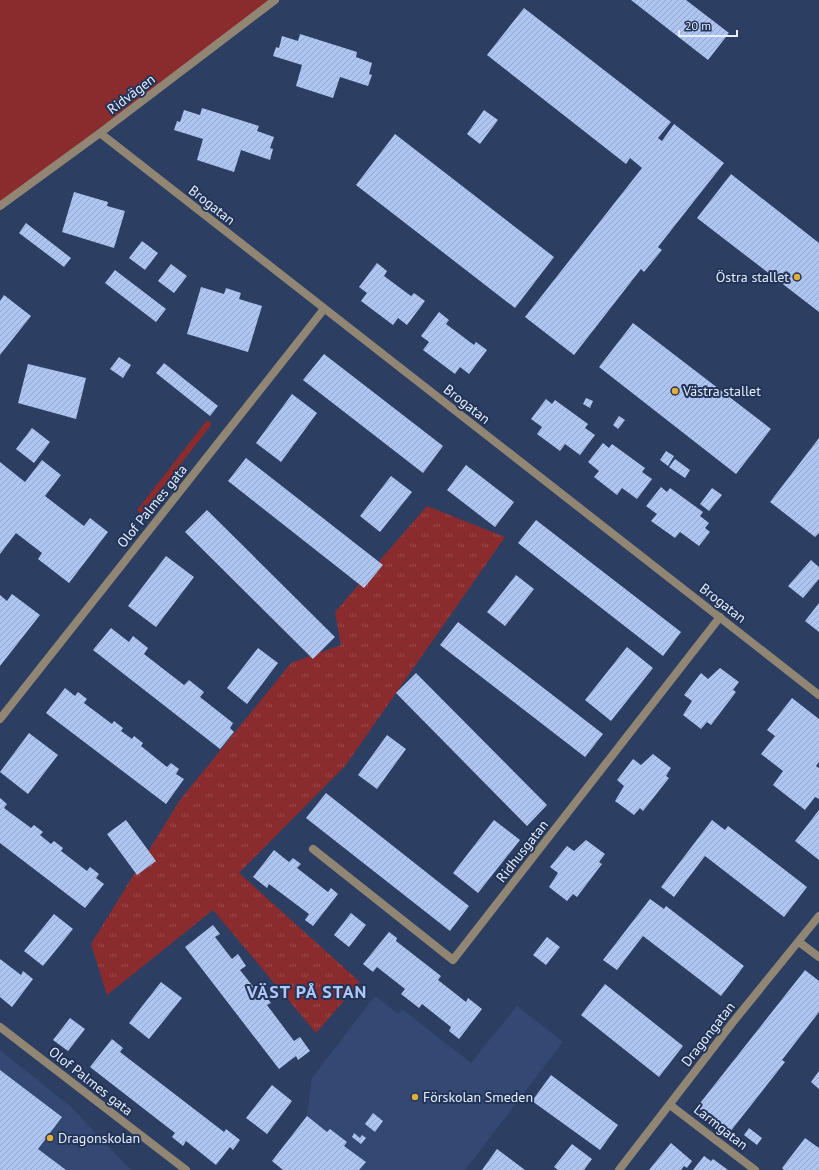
<svg xmlns="http://www.w3.org/2000/svg" width="819" height="1170" viewBox="0 0 819 1170" font-family="'PT Sans',sans-serif">
<defs>
<pattern id="park-tufts" width="24" height="20" patternUnits="userSpaceOnUse"><rect width="24" height="20" fill="#8a2b2d"/><path d="M3 7l-1-3M5 7V3M7 7l1-3M15 17l-1-3M17 17v-4M19 17l1-3" fill="none" stroke="#9a4a4c"/></pattern>
<pattern id="building-hatch" width="6" height="6" patternUnits="userSpaceOnUse"><rect width="6" height="6" fill="#aec5f2"/><path d="M-1 1l2-2M0 6l6-6M5 7l2-2" fill="none" stroke="#94a6c8"/></pattern>
</defs>
<rect width="100%" height="100%" fill="#2c3f63"/>
<path fill="#334974" d="M375 996 398 1014 402 1009 471 1063 517 1006 563 1042 465 1170H282L272 1161 307 1116 312 1078Z
M0 1050 70 1106 131 1170H0Z"/>
<path fill="#8a2b2d" d="M0 0H275L0 206Z
M207 420 212 424 142 514 137 510Z"/>
<path fill="url(#park-tufts)" d="M427 506 505 537 345 766 239 873 360 982 316 1033 213 910 107 995 91 944 180 800 291 663 341 645 335 612Z"/>
<path fill="url(#building-hatch)" d="M631 0H686L729 33 708 60Z
M524 8 671 122 658 138 662 141 674 124 724 163 658 247 662 250 644 272 641 269 574 355 525 317 642 168 630 158 626 164 487 55Z
M300 34 357 52 356 57 372 63 369 74 372 75 368 86 340 77 333 98 296 86 302 65 273 56 276 47 279 48 282 36 298 41Z
M202 108 259 126 257 131 274 137 270 148 273 149 270 160 241 150 234 172 197 160 203 139 174 130 177 121 180 122 184 110 200 115Z
M484 110 498 120 480 144 467 134Z
M395 134 554 257 515 308 356 185Z
M731 174 819 243V312L697 218Z
M74 192 108 202 107 206 125 211 114 248 62 232Z
M26 223 71 258 64 267 19 233Z
M142 241 158 253 145 270 129 258Z
M377 263 387 271 384 276 411 296 414 293 425 301 407 325 398 318 393 325 361 301 367 293 359 287Z
M171 264 187 276 174 293 158 281Z
M115 270 166 309 156 322 105 283Z
M201 287 224 294 226 288 241 293 239 299 262 306 248 352 187 334Z
M4 295 31 316 0 355V301Z
M439 312 449 320 446 324 474 345 476 342 487 350 469 374 460 367 455 374 423 350 429 342 421 336Z
M633 323 771 429 736 474 599 367Z
M324 354 443 446 423 473 303 380Z
M119 357 131 365 123 378 110 369Z
M164 363 218 406 210 416 156 373Z
M28 364 86 378 76 419 18 403Z
M292 394 317 413 281 462 256 443Z
M586 398 593 401 590 408 583 404Z
M546 399 552 404 555 400 588 424 585 428 595 435 580 455 565 444 560 451 537 434 542 427 531 419Z
M619 416 625 420 618 429 613 425Z
M32 428 50 442 34 463 16 449Z
M819 438V533L815 537 770 502Z
M603 443 609 448 612 444 645 468 642 472 652 479 637 499 622 488 617 495 594 477 599 471 588 462Z
M666 451 674 456 668 466 660 460Z
M246 458 383 565 364 588 228 481Z
M675 459 690 470 685 478 669 467Z
M42 460 61 475 45 496 84 526 90 518 108 532 69 583 38 559 42 553 16 533 0 554V462L25 482Z
M466 465 514 502 495 527 447 490Z
M391 476 412 492 380 532 360 516Z
M661 487 667 492 670 488 703 512 700 516 709 523 705 528 710 532 699 546 680 532 675 538 651 521 657 514 646 506Z
M712 488 722 495 709 511 700 504Z
M207 510 335 637 313 659 185 532Z
M536 520 681 632 663 656 518 543Z
M166 556 194 577 156 627 128 606Z
M811 560 819 567V579L803 598 788 586Z
M516 575 534 589 505 626 487 612Z
M12 594 40 615 0 666V595L7 601Z
M819 603V632L805 621Z
M458 622 603 734 585 757 440 645Z
M111 628 129 642 133 636 148 648 144 654 184 685 189 680 204 692 200 697 233 723 230 728 234 732 220 749 93 650Z
M627 647 653 668 611 721 585 700Z
M258 648 278 663 247 704 227 688Z
M720 668 739 682 733 690 736 692 711 725 707 722 701 729 683 715 692 701 684 695 701 673 708 679Z
M416 673 547 805 527 826 396 693Z
M65 688 75 696 78 692 87 699 84 703 112 724 114 721 123 728 121 731 132 739 134 736 143 743 141 746 167 767 171 763 179 769 176 774 184 779 166 804 46 713Z
M792 698 819 719V762L816 766 819 768V799L815 797 805 810 773 785 783 771 761 754 775 736 767 730Z
M29 733 58 755 28 794 0 772Z
M387 735 406 749 377 789 358 775Z
M653 754 671 768 666 776 669 778 643 811 640 808 634 815 615 801 624 786 617 780 633 759 641 765Z
M326 793 469 906 450 931 306 818Z
M0 798 7 804 4 808 31 828 34 825 43 832 40 835 51 844 54 841 63 848 61 851 87 871 90 867 99 874 96 878 104 884 85 908 0 843Z
M819 810V860L795 841Z
M126 820 156 861 137 875 107 834Z
M494 820 520 840 478 893 453 873Z
M712 820 725 830 728 826 807 887 784 917 705 856 674 897 661 887Z
M586 840 605 854 599 862 602 864 577 897 573 894 567 901 549 887 558 873 550 867 567 846 574 851Z
M274 850 289 862 293 858 301 864 297 868 328 892 331 888 338 894 313 926 305 920 309 914 269 884 267 888 253 877Z
M650 899 664 909 666 906 744 966 721 996 643 936 617 970 603 960Z
M351 913 366 925 349 947 334 935Z
M54 914 73 929 43 966 24 951Z
M213 925 220 934 215 937 232 959 238 954 246 966 240 970 259 994 262 991 271 1003 267 1005 294 1041 300 1037 310 1051 298 1060 296 1056 279 1069 185 947Z
M389 932 397 938 396 941 441 976 438 980 466 1002 468 998 482 1009 459 1039 449 1031 451 1027 422 1004 419 1008 401 994 405 989 377 967 373 972 363 964Z
M547 937 560 947 546 965 533 955Z
M0 959 21 975 23 971 33 979 12 1007 0 997Z
M805 970 819 981V1012L782 1060 785 1062 730 1132 697 1107Z
M161 982 182 998 149 1039 129 1023Z
M605 984 683 1046 659 1077 581 1015Z
M70 1018 85 1029 68 1051 53 1040Z
M112 1039 123 1048 120 1052 224 1132 226 1129 240 1140 233 1150 230 1147 216 1165 186 1141 183 1146 172 1137 175 1133 90 1067Z
M0 1070 62 1117 38 1149 66 1170H0Z
M819 1071V1089L811 1082Z
M551 1075 618 1125 600 1150 532 1101Z
M272 1085 292 1101 267 1134 246 1118Z
M373 1113 383 1121 375 1132 365 1124Z
M307 1116 327 1132 330 1129 347 1142 344 1146 366 1162 359 1170H283L272 1161Z
M749 1128 762 1138 757 1145 744 1135Z
M354 1133 360 1138 362 1135 366 1138 361 1144 352 1137Z
M805 1138 819 1148V1170H784L782 1168Z
M671 1143 692 1161 687 1168 684 1166 681 1170H649Z
M572 1144 592 1159 584 1170H558L554 1167Z
M497 1149 525 1170H482Z
M704 1156 711 1161 713 1159 728 1170H693Z"/>
<g fill="none" stroke-linecap="round" stroke-linejoin="round">
<path stroke="#918673" stroke-width="8" d="M100 133 819 695
M0 206 100 133 275 0
M0 719 324 309
M313 849 453 960 720 617
M799 942 819 957
M0 1027 186 1170
M670 1105 755 1170
M619 1170 733 1022 819 916"/>
</g>
<g fill="#e3ae35" stroke="#223458" stroke-width="1.5">
<circle cx="797" cy="277" r="4"/>
<circle cx="675" cy="391" r="4"/>
<circle cx="415" cy="1097" r="4"/>
<circle cx="50" cy="1138" r="4"/>
</g>
<g text-anchor="middle" stroke-width="4" stroke-linejoin="round" paint-order="stroke">
<g font-size="14" fill="#e6eefc" stroke="#223458">
<text transform="translate(131 94) rotate(-37)" y="5">Ridvägen</text>
<text transform="translate(212 205) rotate(38)" y="5">Brogatan</text>
<text transform="translate(467 404) rotate(38)" y="5">Brogatan</text>
<text transform="translate(152 506) rotate(-51)" y="5">Olof Palmes gata</text>
<text transform="translate(723 603) rotate(38)" y="5">Brogatan</text>
<text transform="translate(522 851) rotate(-52)" y="5">Ridhusgatan</text>
<text transform="translate(708 1034) rotate(-52)" y="5">Dragongatan</text>
<text transform="translate(91 1081) rotate(38)" y="5">Olof Palmes gata</text>
<text transform="translate(721 1127) rotate(38)" y="5">Larmgatan</text>
</g>
<g font-size="14" fill="#e6eefc" stroke="#223458" text-anchor="start">
<text x="789" y="282" text-anchor="end">Östra stallet</text>
<text x="683" y="396">Västra stallet</text>
<text x="423" y="1102">Förskolan Smeden</text>
<text x="58" y="1143">Dragonskolan</text>
</g>
<g font-size="18" font-weight="bold" letter-spacing="1" fill="#b0c7f3" stroke="#223458">
<text x="307" y="998">VÄST PÅ STAN</text>
</g>
</g>
<path d="M679 30v6h58v-6" fill="none" stroke="#e6eefc" stroke-width="2"/>
<text x="685" y="30" font-size="12" fill="#e6eefc" stroke="#223458" stroke-width="3" paint-order="stroke">20 m</text>
</svg>
